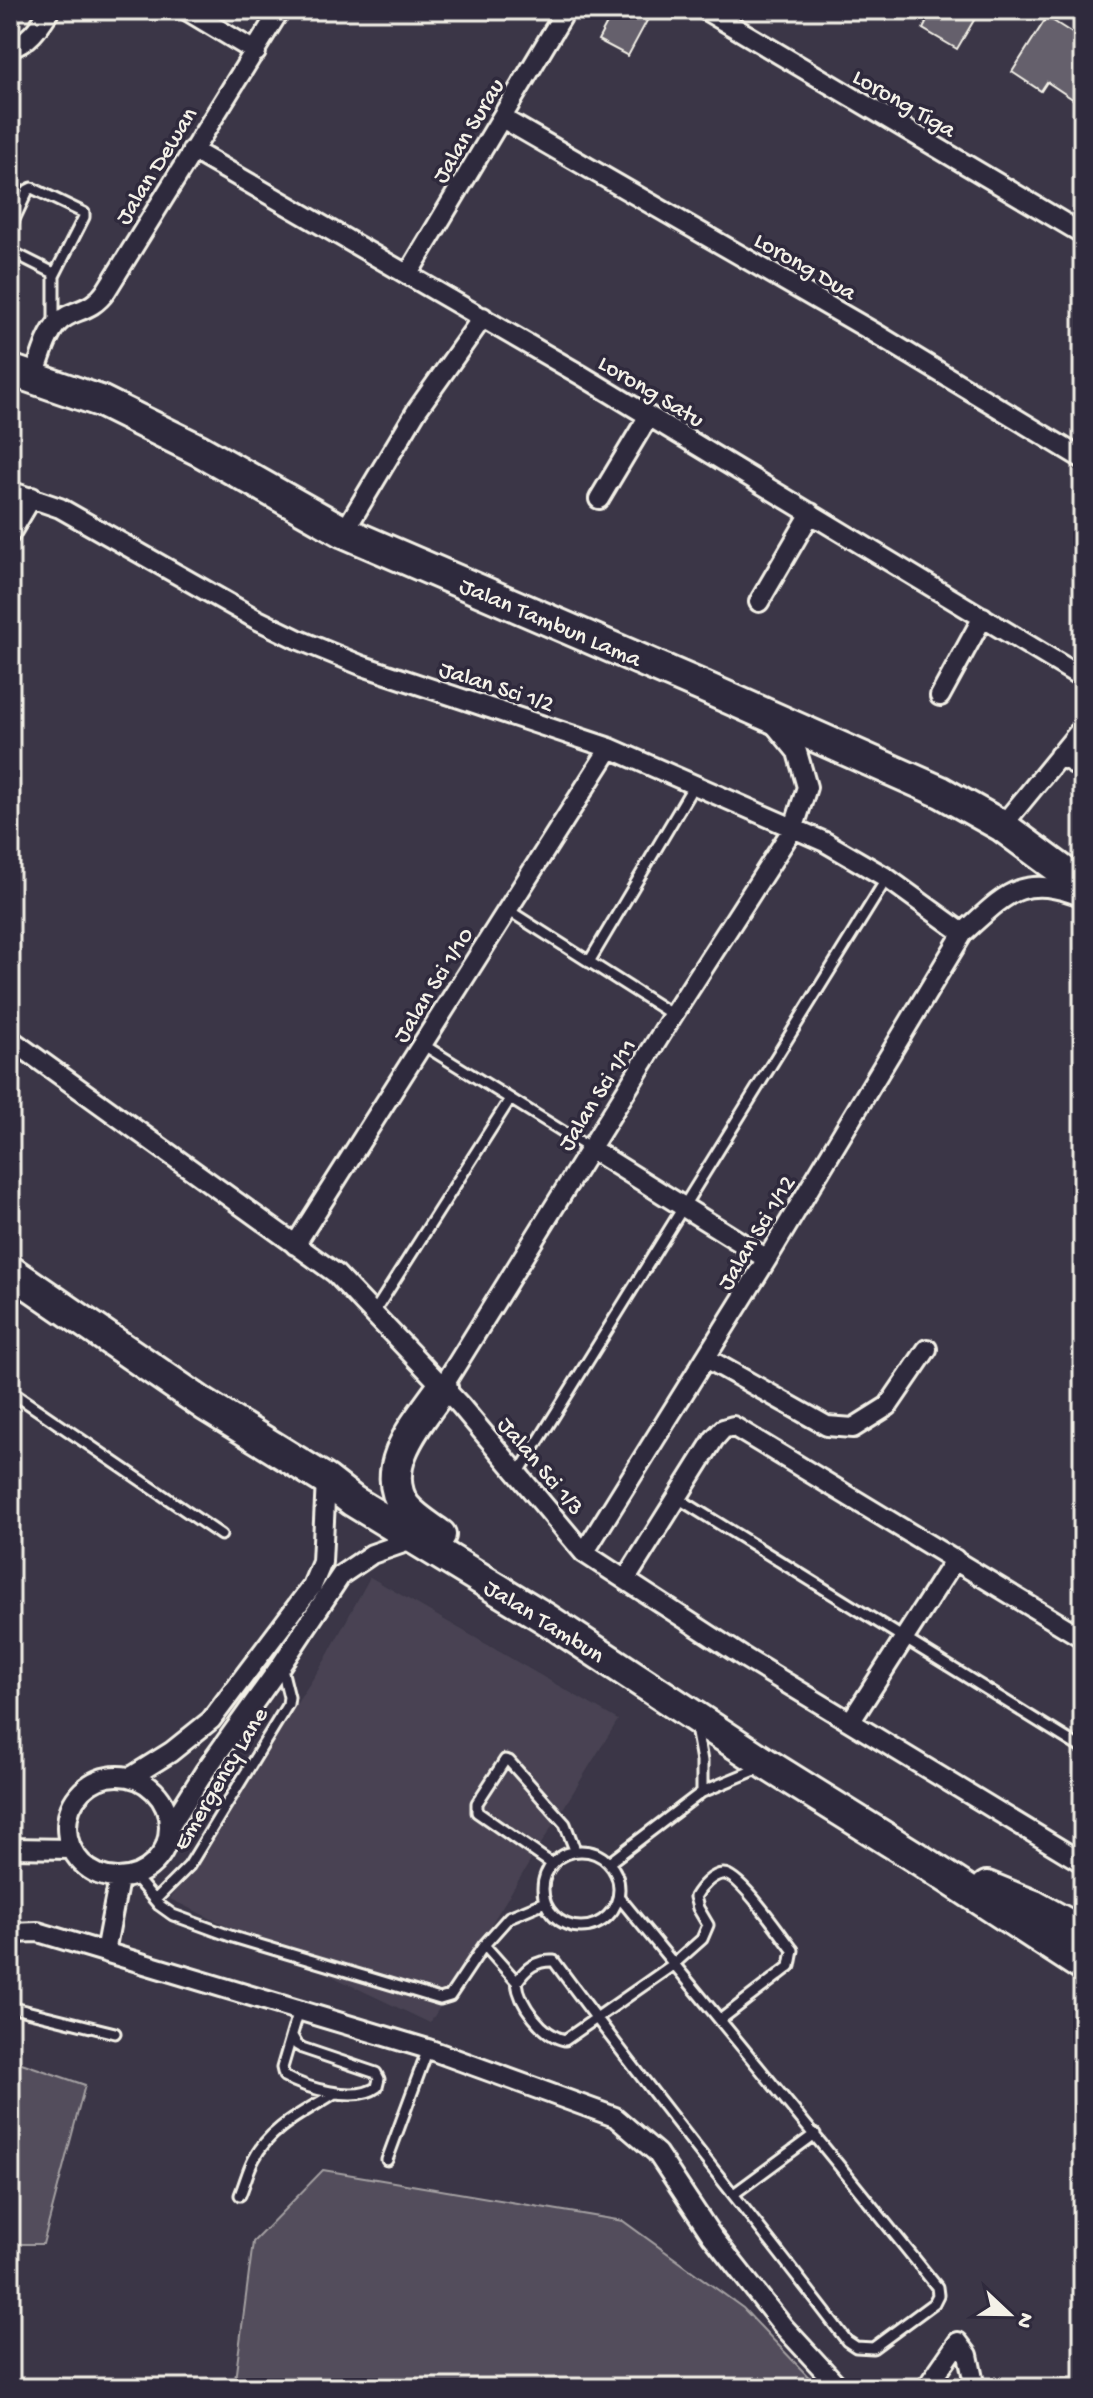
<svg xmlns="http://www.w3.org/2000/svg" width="1093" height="2398" viewBox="0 0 1093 2398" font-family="'Gochi Hand',sans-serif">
<rect width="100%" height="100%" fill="#3b3647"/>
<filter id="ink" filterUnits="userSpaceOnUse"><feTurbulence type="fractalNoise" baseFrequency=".0125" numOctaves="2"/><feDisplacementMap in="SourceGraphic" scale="16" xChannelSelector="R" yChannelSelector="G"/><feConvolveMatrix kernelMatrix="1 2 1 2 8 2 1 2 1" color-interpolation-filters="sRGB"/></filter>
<g filter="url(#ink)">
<path fill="#484352" d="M370 1577 618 1720 430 2023 170 1899 325 1660Z"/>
<path fill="#534e5c" stroke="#a4a0a2" stroke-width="2" d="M10 2059 85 2085 43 2244H10Z
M323 2170 623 2221 743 2308 819 2388H234L253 2242Z"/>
<path fill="#65616c" stroke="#f4f1e8" stroke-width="2" d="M614 10H636L649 17 628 56 598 40Z
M905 10H980L957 49 923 29 926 23Z
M1047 17 1083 40V106L1047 82 1041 91 1012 72Z"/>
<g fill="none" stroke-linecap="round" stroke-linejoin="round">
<defs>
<path id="lane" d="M10 228 28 190 32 188 84 213V217L54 276
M10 251 52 272 54 276V325
M508 910 673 1015
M589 962 694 785
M422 1044 591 1149
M373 1314 510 1099
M10 1391 221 1535
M518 1474 887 878
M676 1497 1083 1749
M696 1728 702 1761V1792
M543 1889a38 38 0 1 1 76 0a38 38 0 1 1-76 0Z
M610 1862 702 1792 762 1767
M552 1864 477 1812V1803L505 1760 509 1761 565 1824 575 1850
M134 1876 159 1905 173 1915 233 1937 440 1999 450 1996 484 1945 509 1917 545 1902
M619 1897C725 2027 833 2156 937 2287L938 2295 934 2303 873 2348 856 2347 847 2341C750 2213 648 2090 554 1961 536 1960 526 1968 517 1982 519 2004 543 2036 565 2040L674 1964 702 1939 708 1925 698 1908 695 1897C700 1888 713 1873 724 1874 741 1875 781 1935 793 1950L790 1966 720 2020
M155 1900 189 1866 288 1704 289 1697 281 1665
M484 1945 517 1982
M10 2007 115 2033
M292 2036 297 2045 302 2048 376 2073 379 2079 377 2087C356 2103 305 2088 284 2076L282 2068 299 2010
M387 2160 428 2049
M735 2193 815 2134
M240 2195C245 2183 248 2170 254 2159 270 2127 305 2112 333 2094"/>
<path id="street" d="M186 10 256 52
M705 10 1083 234
M1077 10 1083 13
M10 48C30 42 39 27 50 10
M502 118 875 333 1083 459
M192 150 581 375 1083 678
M408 274 566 10
M34 377C40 361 46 335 58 323 72 308 90 314 106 291L280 10
M10 491 60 508 256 619 297 639 363 666 610 748 825 842 887 878 963 933
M599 499 648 417
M344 532 417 410 483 317
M10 534 32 497
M759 602 811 513
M940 696 983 617
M1059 755 1083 769
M1002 826 1083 727
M10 1039 335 1273 460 1405 584 1553 745 1658 1083 1863
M591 1149 767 1259
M295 1245 610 748
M706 1358 827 1426 853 1428 888 1406 927 1349
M442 1388 673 1015 794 827 807 787 797 752 774 724
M584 1553 767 1259 963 933C1007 893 1022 873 1083 897
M626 1579 714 1439 723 1429 733 1426 1083 1638
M851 1721 955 1559
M67 1827a51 51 0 1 1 102 0a51 51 0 1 1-102 0Z
M131 1777 171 1752 211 1720 312 1586 322 1562 326 1480
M169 1828 205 1771 281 1665 341 1575 372 1554 415 1539
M10 1848 71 1849
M10 1933 38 1932 428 2049 615 2117 657 2153 712 2236 783 2326 840 2388
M105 1952 119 1879
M926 2388 958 2342 968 2355 975 2388"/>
<path id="primary" d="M10 370 100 401 199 450 344 532 704 687 941 792 1002 826 1083 886
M10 1271 205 1405 326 1480 353 1501 545 1618 768 1765 922 1861 1083 1966
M440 1535C429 1527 414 1518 405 1507 377 1467 419 1421 442 1388
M987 1887 1034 1906 1083 1933"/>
</defs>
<use href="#lane" stroke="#f4f1e8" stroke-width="15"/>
<use href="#street" stroke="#f4f1e8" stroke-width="24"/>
<use href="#primary" stroke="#f4f1e8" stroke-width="36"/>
<use href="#lane" stroke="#2f2a3d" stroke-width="9"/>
<use href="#street" stroke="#2f2a3d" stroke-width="18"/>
<use href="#primary" stroke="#2f2a3d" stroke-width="30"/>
</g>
</g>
<g text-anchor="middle" stroke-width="7" stroke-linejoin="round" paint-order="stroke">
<g font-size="24" fill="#f4f1e8" stroke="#2f2a3d">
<text transform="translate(905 102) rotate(30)" y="8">Lorong Tiga</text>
<text transform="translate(467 130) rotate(-59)" y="8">Jalan Surau</text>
<text transform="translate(155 165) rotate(-58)" y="8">Jalan Dewan</text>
<text transform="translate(806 265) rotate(30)" y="8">Lorong Dua</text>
<text transform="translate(652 390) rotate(31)" y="8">Lorong Satu</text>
<text transform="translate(551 621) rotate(23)" y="8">Jalan Tambun Lama</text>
<text transform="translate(497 685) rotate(18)" y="8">Jalan Sci 1/2</text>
<text transform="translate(432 984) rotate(-58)" y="8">Jalan Sci 1/10</text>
<text transform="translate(596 1094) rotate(-58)" y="8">Jalan Sci 1/11</text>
<text transform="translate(755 1232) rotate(-59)" y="8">Jalan Sci 1/12</text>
<text transform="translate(542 1465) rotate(50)" y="8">Jalan Sci 1/3</text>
<text transform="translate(545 1620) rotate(32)" y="8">Jalan Tambun</text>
<text transform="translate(219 1778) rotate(-59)" y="8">Emergency Lane</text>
</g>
</g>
<rect width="1093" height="2398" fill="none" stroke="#2f2a3d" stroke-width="40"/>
<rect x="20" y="20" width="1053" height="2358" fill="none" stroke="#f4f1e8" stroke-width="3" filter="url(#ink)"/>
<g transform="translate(1009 2314) rotate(112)" stroke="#2f2a3d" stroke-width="6" paint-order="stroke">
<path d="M0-6L14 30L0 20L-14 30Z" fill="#f4f1e8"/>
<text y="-12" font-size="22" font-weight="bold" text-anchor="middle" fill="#f4f1e8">N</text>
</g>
</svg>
